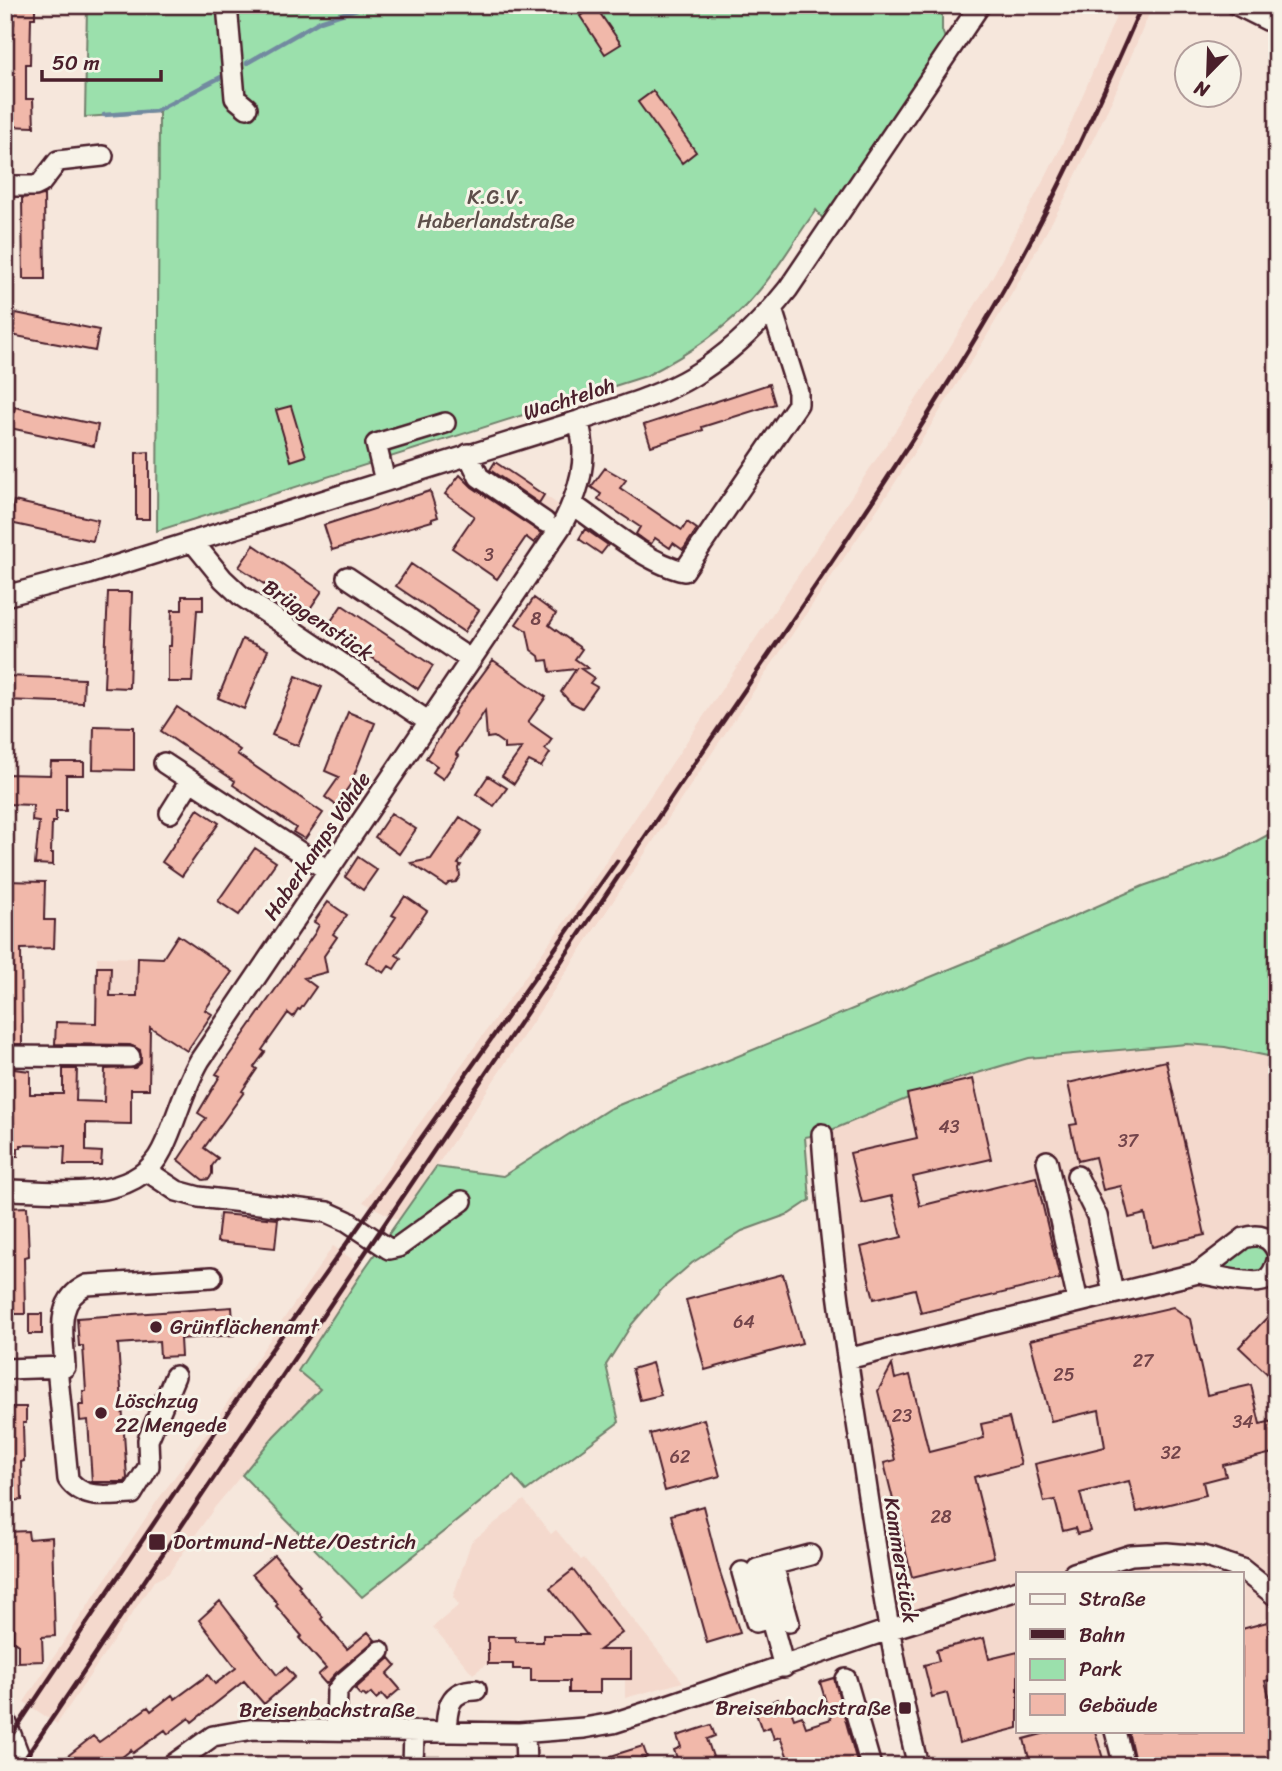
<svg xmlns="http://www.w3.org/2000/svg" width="1282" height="1771" viewBox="0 0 1282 1771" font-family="Sriracha,sans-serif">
<rect width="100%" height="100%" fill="#f6e7dc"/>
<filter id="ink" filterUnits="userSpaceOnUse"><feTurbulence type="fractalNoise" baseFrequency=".0143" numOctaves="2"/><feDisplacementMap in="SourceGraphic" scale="14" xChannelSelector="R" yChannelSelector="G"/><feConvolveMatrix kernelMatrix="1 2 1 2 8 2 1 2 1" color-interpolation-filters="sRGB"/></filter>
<g filter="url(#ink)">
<path fill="#f4d9cd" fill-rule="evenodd" d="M1121 5H1153L1113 98 1065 198 1021 278 982 344 893 486 734 720 436 1167 398 1220 363 1202 583 896 938 367 994 274 1059 151Z
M495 462 559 505 534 543 452 486 460 475 488 472Z
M97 957 151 958V973L212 1014 187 1051 153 1029 151 997 96 1008Z
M1189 1002 1243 1008 1277 1016V1030L1262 1026 1198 1018H1149L1095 1020 1040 1034 719 1155 554 1226 485 1261 391 1325 349 1361 274 1436 215 1507 168 1574 154 1581 57 1724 24 1702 157 1501 204 1437 333 1246 365 1268 298 1370 310 1380 391 1305 437 1272 496 1237 550 1208 623 1177 958 1047 1027 1022 1141 1004Z
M1187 1044 1225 1047 1277 1058V1766H918L822 1134 944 1083 1028 1058ZM1018 1573H1242V1731H1018Z
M524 1500 551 1534 556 1530 581 1560 584 1558 683 1682 625 1698V1679H600V1693H569V1681H531V1669L513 1664 488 1663 473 1674 433 1627 459 1605 453 1597 471 1542Z"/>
<path fill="#9be0ac" stroke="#72806c" stroke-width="2" d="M87 5H942V30L949 50 830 228 816 210C796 237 779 268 757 293 726 330 688 354 646 376L157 531 159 112 85 117Z
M1277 830V1058L1225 1047 1187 1044 1028 1058 944 1083 822 1134 805 1137 810 1200 789 1214 742 1231 692 1263 662 1289 632 1324 606 1365 619 1422 526 1491 513 1476 362 1597 242 1475 274 1436 320 1389 298 1371 365 1268 436 1167 503 1176 609 1109 1006 946 1143 886 1227 857Z
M1255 1245 1265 1249 1267 1255C1269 1264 1264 1270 1255 1274L1218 1268 1249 1246Z"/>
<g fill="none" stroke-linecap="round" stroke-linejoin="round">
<path stroke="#728aa0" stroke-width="4.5" d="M247 63 320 21 369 5
M104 115 156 111 221 77"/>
</g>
<path fill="#f1b8aa" stroke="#4a1f2b" stroke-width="2" d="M14 5H35V18H31L30 64H26V99H33L34 127 5 126V24H14Z
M595 6 621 44 605 54 580 16Z
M653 91 696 152 682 163 638 102Z
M44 195 45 279H23L22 198Z
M16 313 99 330 95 351 11 335Z
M769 384 775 404 702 427 703 430 651 446 644 425Z
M291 406 306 456 291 461 276 410Z
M15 407 98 425 94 446 10 428Z
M149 452V519H136V453Z
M495 462 544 495 539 503 490 470Z
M605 468 626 480 620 488 682 530 687 522 697 529 683 550 673 543 670 548 655 538 651 544 647 542 636 534 640 527 598 499 601 494 591 487Z
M460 475 472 487 541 533 534 543 526 537 497 579 452 548 474 516 445 494Z
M430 491 438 517 432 519V521L332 550 324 525Z
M14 501 98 520 93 541 10 523Z
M585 529 608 545 601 554 579 539Z
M254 545 322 591 307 613 239 567Z
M411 564 479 610 464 632 396 586Z
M108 592H132L129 688 104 687Z
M182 596H203V610H197L192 682H168V646H171L172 610H182Z
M534 598 556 614 549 625 582 649 575 659 588 668 581 669 594 678 590 683 597 687 582 708 570 702 561 692 576 669 550 672 548 660 540 661 539 656 531 650 527 631 516 624Z
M342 605 433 666 418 689 327 627Z
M242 639 268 650 244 709 218 698Z
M493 660 546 697 528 722 552 739 545 749 550 753 541 767 529 761 514 784 502 776 522 748 504 749V744L494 737 487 738 485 711 456 754 459 756 443 779 433 772 437 766 426 758 455 714 454 713Z
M5 676 84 679 83 703 5 700Z
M296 676 322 687 298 746 272 735Z
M177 707 240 750 237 754 323 813 305 839 293 832 296 828 233 785 235 781 161 731Z
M348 712 375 723 350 785 336 805 325 797 339 777 325 771Z
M94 726 134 727V770L93 769Z
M51 762H84V775H66V811H56V822H52L51 853H53V865L35 864 39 822 32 821 33 805 5 804V774L50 775Z
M488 776 507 788 494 806 476 794Z
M198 809 219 823 182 876 162 862Z
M391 813 416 829 399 854 375 837Z
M460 817 481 831 458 864 461 865 459 868 460 876 456 882 449 883 446 886 411 863 431 859Z
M255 848 276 862 239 915 218 901Z
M358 857 377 870 363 890 345 877Z
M5 881 45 882 44 920H55L54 948 21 949 22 1044H5Z
M405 896 427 911 396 955 401 958 394 969 389 966 384 973 366 962 396 917 392 915Z
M328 902 347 915 333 934 337 937 324 956 327 972 304 978 316 987 300 1010 298 1009 293 1017 288 1013 262 1050 265 1052 254 1067 257 1069 242 1091 244 1092 204 1148 218 1158 212 1166V1174L209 1179 203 1180 178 1160 206 1118 198 1113 220 1076 216 1074 315 933 319 925 314 922Z
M178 935 232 972 205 1010 212 1014 187 1051 150 1027 149 1089H131V1124L86 1123V1151L102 1152 101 1165H64L65 1146 21 1145V1148H18V1156H5V1068L30 1071V1094H63V1069H77L76 1101 104 1102 105 1069 135 1068 141 1063 140 1050 130 1045 55 1044 56 1022 96 1023 97 967H111L110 996H137L138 957 163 958Z
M1166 1061 1205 1235 1152 1247 1145 1214 1129 1218 1121 1186 1103 1190 1095 1157 1078 1161 1070 1125 1077 1124 1068 1083Z
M973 1079 991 1159 913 1177 920 1206 1036 1177 1060 1279 921 1313 915 1289 874 1299 861 1247 902 1237 892 1196 862 1203 850 1153 917 1138 907 1094Z
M27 1207 29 1256 24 1257 25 1314H5V1208Z
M220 1214 278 1219 275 1248 217 1242Z
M783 1274 802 1343 705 1370 686 1300Z
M232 1307 234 1335 180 1339 181 1356 160 1357 159 1341 118 1344 127 1478 125 1482H92L88 1420 80 1421 79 1405H84L83 1391H86L83 1346H79L77 1318Z
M1173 1307 1190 1319 1207 1395 1251 1385 1260 1424 1277 1420V1452L1223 1465 1226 1476 1203 1482 1206 1495 1137 1512 1129 1481 1080 1493 1090 1531 1077 1534 1075 1528 1063 1531 1055 1500 1044 1502 1035 1464 1105 1447 1099 1410 1051 1421 1030 1340Z
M1277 1307V1383L1239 1347Z
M29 1314H42V1334H29Z
M652 1363 661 1395 640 1400 632 1369Z
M892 1365 895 1379 910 1375 929 1452 984 1438 981 1424 1009 1418 1021 1465 974 1477 994 1557 912 1577 884 1463 895 1460 878 1391Z
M5 1407H26V1423H23L24 1461 21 1462 22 1500 5 1501Z
M704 1419 720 1476 665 1491 650 1434Z
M703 1506 719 1569 740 1633 707 1643 671 1515Z
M28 1531 29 1539 52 1537 55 1636 42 1637 43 1661 18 1662V1644L13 1641V1610H5V1532Z
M274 1555 300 1585 298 1587 323 1617 321 1619 347 1649 368 1632 375 1640 336 1673 326 1684 318 1675 326 1668 299 1638 302 1636 276 1606 278 1604 252 1574Z
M573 1570 622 1633 599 1650H631V1679H600V1693H569V1681H531V1669H513V1664H488V1637H515L516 1642H543V1635H587L550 1588Z
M220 1601 277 1675 286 1667 295 1677 264 1704 244 1681 192 1722 189 1718 168 1734 165 1730 133 1753 131 1750 111 1766H55L93 1736 99 1742 148 1707 151 1711 172 1695 175 1699 208 1675 215 1684 236 1668 199 1620Z
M1267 1622 1277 1659V1678L1265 1681 1277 1724V1766H1136L1128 1731H1242V1629Z
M984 1638 989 1659 1018 1652V1728L959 1743 947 1693 932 1697 924 1665 939 1661 936 1650Z
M390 1658 396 1665 387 1674 400 1689 387 1700 382 1694 376 1699 371 1693 366 1697 363 1694 361 1696 355 1689Z
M834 1678 858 1766H791L780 1737 774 1739 770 1727 762 1730 754 1708 778 1699 782 1710 790 1708 794 1719 802 1716 806 1727 831 1719 820 1682Z
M711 1725 715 1736 707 1739 716 1766H680L674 1750 681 1747 677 1736Z
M1053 1731H1095L1105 1766H1031L1024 1739Z
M643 1746 647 1757 640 1760 642 1766H615L611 1756Z"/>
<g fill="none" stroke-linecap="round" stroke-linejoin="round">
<defs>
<path id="minor" d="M227 5 235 98 247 108
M1237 5 1277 25
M5 186H35L41 183 58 161 103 156
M468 454 479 477 545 522
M385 481 376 444 445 423
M572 504C603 525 648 564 684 571L798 404V392L772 309
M193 542 223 579 240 595 429 722
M347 577 471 660
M5 596 89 574 578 421C616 408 658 397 693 376 731 353 761 323 788 289L980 5
M164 763 327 870
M170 813 190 781
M5 1056 130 1057
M822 1134C829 1244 846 1353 863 1462 878 1564 893 1665 918 1766
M1047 1161 1078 1302
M147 1171 177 1191 199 1197 327 1212 347 1221 389 1249 398 1247 462 1201
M1077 1176 1097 1216 1113 1293
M5 1190C56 1190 135 1205 162 1150 177 1120 183 1089 200 1060L562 525C579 492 590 458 578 421
M1198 1273 1244 1238C1259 1233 1271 1237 1277 1252
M847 1359 1198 1273C1213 1275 1252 1286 1265 1280 1272 1276 1275 1268 1277 1261
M57 1367 68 1479C83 1501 108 1495 132 1494L149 1466 148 1440 175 1376
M5 1369 65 1367C64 1336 53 1301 87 1285L212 1277
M773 1565 789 1622
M742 1572 756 1622 770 1618
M1074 1573 1131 1555 1167 1553 1203 1556 1242 1569 1277 1597
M784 1667 757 1569 810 1555
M846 1679 871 1766
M5 1719 23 1766
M336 1730 337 1691 344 1682 380 1651
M1115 1731 1124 1766
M446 1732C447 1709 448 1690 476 1690
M525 1733 526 1766
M171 1766 213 1736 254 1729 519 1733 584 1728 613 1723 647 1712 888 1630 1018 1590
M413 1766 414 1732"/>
</defs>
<use href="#minor" stroke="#4a1f2b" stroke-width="24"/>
<use href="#minor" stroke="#f7f3e8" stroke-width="19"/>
<path stroke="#4a1f2b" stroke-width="4.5" d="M5 1745 248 1383 617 861
M20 1766C235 1446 451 1127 665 807 776 642 893 479 994 307 1050 210 1098 108 1142 5"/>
</g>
</g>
<g fill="#4a1f2b" stroke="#f7f3e8" stroke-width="2.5">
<circle cx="156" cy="1327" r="7"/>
<circle cx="101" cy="1413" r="7"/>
<rect x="148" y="1533" width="18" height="18" rx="3.5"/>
<rect x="898" y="1701" width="14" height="14" rx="3.5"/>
</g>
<g text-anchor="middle" stroke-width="6" stroke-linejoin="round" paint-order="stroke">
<g font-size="18" fill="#74454b">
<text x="489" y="561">3</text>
<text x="536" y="625">8</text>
<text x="949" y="1133">43</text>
<text x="1128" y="1147">37</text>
<text x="744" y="1328">64</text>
<text x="1143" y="1367">27</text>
<text x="1064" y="1381">25</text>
<text x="902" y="1422">23</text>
<text x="1243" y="1428">34</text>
<text x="1171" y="1459">32</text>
<text x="680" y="1463">62</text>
<text x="941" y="1523">28</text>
</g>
<g font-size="21" fill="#5e4f4b" stroke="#f7f3e8">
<text x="496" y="204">K.G.V.<tspan x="496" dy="24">Haberlandstraße</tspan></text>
</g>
<g font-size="21" fill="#4a1f2b" stroke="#f7f3e8">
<text transform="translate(569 399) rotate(-18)" y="7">Wachteloh</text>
<text transform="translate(318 620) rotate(34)" y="7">Brüggenstück</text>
<text transform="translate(317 846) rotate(-56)" y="7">Haberkamps Vöhde</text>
<text transform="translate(901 1560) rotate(81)" y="7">Kammerstück</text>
<text x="327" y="1717">Breisenbachstraße</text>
</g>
<g font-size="21" fill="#4a1f2b" stroke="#f7f3e8" text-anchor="start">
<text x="170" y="1334">Grünflächenamt</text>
<text x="115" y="1408">Löschzug<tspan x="115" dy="24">22 Mengede</tspan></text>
<text x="173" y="1549">Dortmund-Nette/Oestrich</text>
<text x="891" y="1715" text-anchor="end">Breisenbachstraße</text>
</g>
</g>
<rect width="1282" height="1771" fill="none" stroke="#f7f3e8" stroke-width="28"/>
<rect x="14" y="14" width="1254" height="1743" fill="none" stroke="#4a1f2b" stroke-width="2.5" filter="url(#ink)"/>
<rect x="1016" y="1572" width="228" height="161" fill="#f7f3e8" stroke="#b29e9c" stroke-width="2"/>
<rect x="1030" y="1594" width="35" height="10" fill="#f7f3e8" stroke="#b29e9c" stroke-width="2"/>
<text x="1079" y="1606" font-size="21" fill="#4a1f2b">Straße</text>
<rect x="1030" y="1629" width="35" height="10" fill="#4a1f2b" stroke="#b29e9c" stroke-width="2"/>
<text x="1079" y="1642" font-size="21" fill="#4a1f2b">Bahn</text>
<rect x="1030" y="1659" width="35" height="21" fill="#9be0ac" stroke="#b29e9c" stroke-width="2"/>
<text x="1079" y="1676" font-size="21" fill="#4a1f2b">Park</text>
<rect x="1030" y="1694" width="35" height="21" fill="#f1b8aa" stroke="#b29e9c" stroke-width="2"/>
<text x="1079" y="1712" font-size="21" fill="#4a1f2b">Gebäude</text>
<g transform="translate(1208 74) rotate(203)"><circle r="33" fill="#f7f3e8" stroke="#b29e9c" stroke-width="2"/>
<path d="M0-5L12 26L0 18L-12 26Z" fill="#4a1f2b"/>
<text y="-10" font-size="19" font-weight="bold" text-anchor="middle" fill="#4a1f2b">N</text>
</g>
<path d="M42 70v10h119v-10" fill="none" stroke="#4a1f2b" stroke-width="3.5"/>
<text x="52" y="70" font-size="21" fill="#4a1f2b" stroke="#f7f3e8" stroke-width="5" paint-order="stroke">50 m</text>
</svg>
